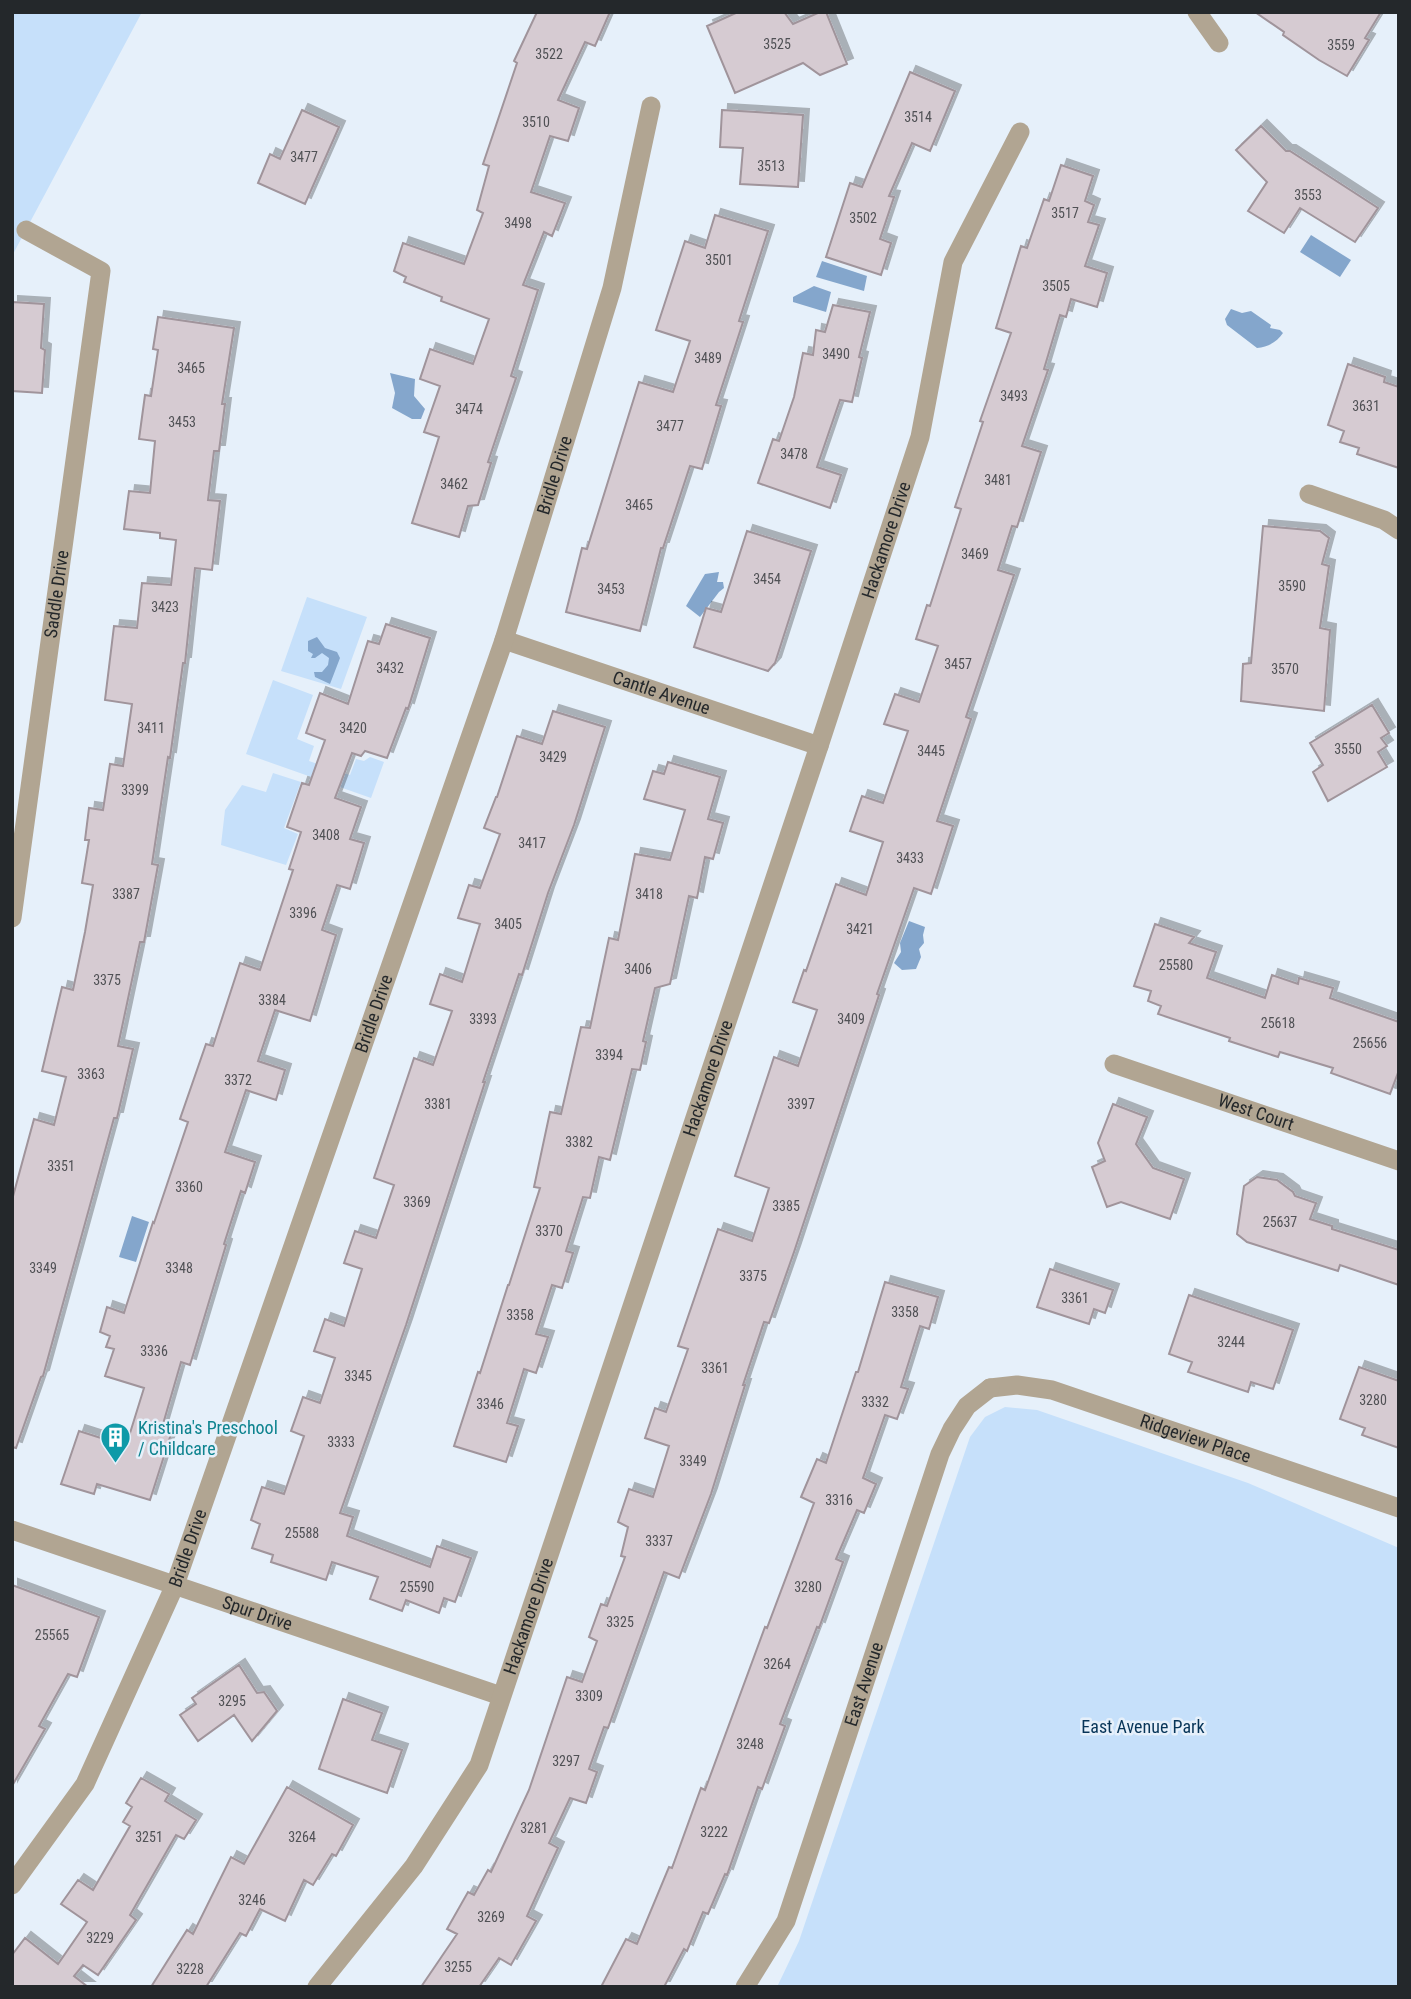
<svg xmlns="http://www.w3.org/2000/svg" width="1411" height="1999" viewBox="0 0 1411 1999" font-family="'Roboto Condensed',sans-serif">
<defs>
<filter id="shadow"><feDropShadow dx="6" dy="-6" stdDeviation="0" flood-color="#0004"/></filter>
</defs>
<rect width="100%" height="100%" fill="#e6f0fa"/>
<path fill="#c6e0fa" d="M12 12H142L12 256Z
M307 597 367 617 341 689 281 671Z
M273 680 313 695 297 739 314 746 309 761 350 775 356 759 364 761 370 757 384 762 371 798 246 754Z
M273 773 301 782 284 828 298 834 286 865 221 845 225 810 242 785 266 792Z
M1005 1407 1037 1410 1248 1483 1399 1548V1987H777L799 1941 970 1437 985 1417Z"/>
<path fill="#84a6cc" d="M1311 235 1351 260 1340 277 1300 252Z
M822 261 867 276 864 291 816 277Z
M814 286 831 292 826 312 793 302V297Z
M1231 309 1242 313 1251 311 1271 325 1270 328 1280 330 1283 333C1277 342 1268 347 1257 348L1227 325 1225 319Z
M390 373 415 379 414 396 425 409 421 419H412L392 408 395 393Z
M719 572 717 582H723L724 588 719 592 700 617 686 606 705 574Z
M317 637 325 648 337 652 340 658 330 684 315 677 314 672H322L328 665 329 658 322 653 315 658H311L313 654 308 651V641Z
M909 921 925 927 923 935 924 943 919 949 921 957 916 969 902 970 894 963 901 952 900 943Z
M132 1216 149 1222 136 1262 119 1257Z"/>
<path fill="#d6cbd2" stroke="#a0949b" stroke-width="2" filter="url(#shadow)" d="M537 12H610L595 46 585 42 558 100 579 108 568 141 550 136 531 192 565 203 552 236 544 232 523 285 538 290 511 376 516 378 488 462 491 463 478 505 468 506 459 537 412 523 439 437 424 432 440 386 420 379 430 349 473 364 489 319 441 301 442 297 404 282 406 277 394 271 403 243 464 264 483 213 477 210 489 166 483 164 517 63 514 61Z
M738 12H784L793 24 820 12H826L847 64 820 75 803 63 735 93 707 26Z
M1255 12H1381L1365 38 1369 40 1347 76 1319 60 1283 35 1284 32Z
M910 72 955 91 930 151 912 143 889 196 894 197 880 239 891 243 881 275 826 257 850 183 862 187Z
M302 110 339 127 305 204 258 183 270 154 280 159Z
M722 110 803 115 798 187 740 184 743 148 720 147Z
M1261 126 1286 151H1290L1378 208 1355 242 1300 208 1284 233 1248 211 1267 182 1236 150Z
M1061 165 1093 176 1085 201 1094 205 1088 222 1099 225 1085 266 1107 273 1097 307 1071 299 1066 317 1060 315 1044 369 1048 370 1022 446 1041 452 1017 527 1012 526 998 570 1014 575 966 717 971 719 937 821 953 826 931 894 914 888 877 994 879 995 794 1252 769 1323 764 1322 743 1385H745L711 1494 679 1578 664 1572 608 1728 604 1727 589 1769 597 1772 586 1803 570 1798 549 1843 558 1848 527 1916 536 1921 511 1965 499 1958 479 1987H421L457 1934 447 1929 468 1892 474 1895 488 1870 491 1872 529 1790 567 1677 582 1682 597 1641 589 1637 601 1604 607 1606 625 1557 621 1556 628 1527 618 1522 629 1489 653 1497 669 1446 645 1438 655 1408 666 1412 688 1349 678 1346 718 1229 752 1241 769 1188 735 1176 774 1057 798 1066 817 1010 793 1002 804 970 806 971 836 884 866 895 883 842 850 831 862 796 883 803 908 731 884 724 895 694 919 702 938 646 916 639 927 605 930 606 961 509 955 507 983 422 980 421 1011 333 996 328 1021 246 1027 248 1044 199 1049 201Z
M715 215 768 231 739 321 743 322 716 405 721 406 702 469 690 466 663 548H661L640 631 566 612 582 548 587 549 639 382 673 392 690 341 656 330 685 241 705 248Z
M12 302 44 304 41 348 45 350 42 393 12 391Z
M833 305 870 312 859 357 862 358 852 402 840 400 817 467 841 475 830 508 758 483 773 439 779 441 794 397 803 353 813 355 816 330 825 332Z
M158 317 234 328 222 404H225L219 451H214L208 500 220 501 212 570 195 568 185 663H183L170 758 168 757 152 864 158 865 144 942H140L118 1046 133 1049 117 1118H114L43 1376 41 1377 16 1448 12 1447V1200L34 1119 54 1125 66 1077 42 1071 62 987 73 990 85 932 93 885 82 883 89 840H85L89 808 103 810 110 764 123 766 132 704 105 700 114 626 137 628 142 583 171 585 176 540 160 538V533L124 529 129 491 150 493 155 441 139 439 145 395 151 396 158 350 153 349Z
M1348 364 1385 377 1384 382 1399 387V468L1357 454 1359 448 1340 442 1344 431 1328 425Z
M1263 526 1320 531 1329 538 1322 564 1329 566 1320 628 1330 630 1324 711 1241 701 1243 664 1251 663Z
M747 531 811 551 775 663 768 671 694 647 706 608 721 612Z
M386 624 430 638 408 709 406 708 387 758 365 751 361 756 352 753 335 798 361 807 350 839 364 843 350 889 337 885 322 930 336 935 310 1021 275 1010 258 1061 285 1070 276 1100 246 1090 225 1152 255 1162 245 1193 241 1191 224 1244 226 1245 190 1365 181 1362 161 1431 171 1434 150 1500 97 1484 94 1494 61 1484 79 1431 126 1446 144 1388 105 1376 114 1349 106 1347 110 1336 100 1332 107 1307 124 1313 153 1222 154 1223 188 1122 180 1119 206 1044 213 1046 240 963 260 970 293 870 289 869 301 832 287 827 302 783 309 785 325 740 306 733 320 693 348 704 368 641 379 644Z
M1372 705 1389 733 1381 738 1387 746 1378 752 1387 767 1328 801 1313 772 1323 765 1310 743Z
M553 711 605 727 574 825 548 893 522 975 519 974 483 1082H485L406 1325 340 1513 353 1517 347 1536 430 1567 437 1546 471 1558 455 1602 444 1598 439 1613 406 1600 402 1611 370 1599 378 1577 332 1562 326 1580 271 1562 273 1555 252 1548 260 1524 251 1520 262 1487 284 1494 304 1436 291 1431 303 1397 320 1403 335 1358 314 1351 325 1319 344 1326 362 1269 344 1263 355 1231 376 1238 394 1185 374 1178 414 1058 433 1065 452 1011 430 1004 440 974 462 982 480 924 458 918 469 885 480 888 500 834 484 828 496 797H497L517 736 542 744Z
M668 762 720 777 708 819 723 823 713 859 705 857 697 898 689 896 670 984 655 988 643 1041 646 1042 640 1070 632 1069 610 1160 599 1157 590 1198 583 1197 566 1251 573 1253 562 1288 552 1285 536 1334 548 1337 536 1373 524 1369 507 1423 518 1426 506 1462 454 1446 478 1372 480 1373 508 1285H509L540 1188 534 1187 550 1112 561 1114 581 1027 590 1028 609 938 618 940 635 854 670 860 685 810 644 799 653 771 664 774Z
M1155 924 1194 937 1189 943 1216 952 1207 978 1265 998 1272 975 1298 984 1299 978 1333 988 1330 998 1399 1022V1070L1390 1094 1331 1073 1333 1068 1280 1052 1278 1057 1229 1041 1230 1038 1158 1014 1161 1006 1148 1001 1151 991 1134 986Z
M1113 1104 1147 1117 1136 1144 1153 1168 1184 1179 1170 1219 1121 1202 1107 1207 1092 1167 1105 1161 1098 1143Z
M1257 1177 1277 1180 1293 1192 1295 1196 1316 1203 1310 1219 1332 1226V1229L1399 1250V1285L1340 1265 1338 1271 1247 1242 1237 1234 1244 1186Z
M1050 1269 1113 1290 1105 1313 1094 1309 1089 1324 1037 1307Z
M885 1282 938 1297 929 1329 920 1326 901 1387 908 1389 897 1419 885 1415 863 1478 876 1484 864 1513 857 1510 836 1559 843 1562 819 1628 817 1627 780 1724 785 1726 762 1789 758 1787 727 1875 725 1874 708 1914 703 1912 687 1951 684 1949 664 1987H601L626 1939 637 1944 669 1867 672 1868 701 1788 705 1790 765 1627 767 1628 814 1503 801 1497 817 1459 826 1463 856 1372H858Z
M1189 1295 1293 1330 1273 1389 1251 1382 1248 1392 1188 1372 1192 1362 1169 1354Z
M1359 1367 1399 1381V1448L1362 1435 1365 1428 1340 1419Z
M12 1585 99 1617 77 1677 68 1674 39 1726 45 1729 12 1786Z
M239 1665 257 1693 264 1692 277 1711 252 1741 234 1715 198 1741 180 1715 196 1704 192 1698Z
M343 1699 382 1713 372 1740 402 1750 387 1793 319 1769Z
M141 1778 169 1794 165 1801 196 1820 184 1839 176 1835 130 1915 136 1920 98 1975 83 1965 74 1976 88 1987H12V1955L25 1938 58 1964 87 1922 61 1904 78 1880 93 1890 130 1826 123 1822 132 1807 126 1803Z
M287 1787 353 1825 336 1856 332 1854 313 1885 304 1880 285 1921 260 1909 246 1936 240 1933 206 1987H151L187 1930 193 1934 231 1857 244 1864Z"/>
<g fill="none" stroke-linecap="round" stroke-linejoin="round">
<g stroke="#b1a592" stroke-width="19">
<path d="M1197 12 1219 43"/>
<path d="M1309 494 1384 520 1399 530"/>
<path id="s1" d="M504 640 819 746"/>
<path id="s2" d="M12 918 101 271 26 230"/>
<path id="s3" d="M1114 1064 1399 1161"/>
<path id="s4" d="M990 1388 1017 1385 1052 1390 1399 1508"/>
<path id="s5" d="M12 1530 501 1696"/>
<path id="s6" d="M12 1885 85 1784 175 1585 504 640 612 288 651 106"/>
<path id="s7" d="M317 1987 414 1866 479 1765 819 746 920 437 953 262 1020 132"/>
</g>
<path stroke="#b1a592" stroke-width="19" id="s8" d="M745 1987 786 1921 940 1454 952 1429 967 1406 990 1388"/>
</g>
<defs>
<symbol id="building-pin" viewBox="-11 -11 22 30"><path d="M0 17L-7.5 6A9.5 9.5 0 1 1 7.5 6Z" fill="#0f9aa8" stroke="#e6f0fa"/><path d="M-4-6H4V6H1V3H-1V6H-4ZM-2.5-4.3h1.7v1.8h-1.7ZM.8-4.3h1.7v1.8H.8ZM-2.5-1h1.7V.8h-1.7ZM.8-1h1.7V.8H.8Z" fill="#fff"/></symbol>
</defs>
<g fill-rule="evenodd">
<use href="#building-pin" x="98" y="1420" width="35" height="47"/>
</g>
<g text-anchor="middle" stroke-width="5" stroke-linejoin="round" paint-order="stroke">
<g font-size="14" fill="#505155">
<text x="777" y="49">3525</text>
<text x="1341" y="50">3559</text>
<text x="549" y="59">3522</text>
<text x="918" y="122">3514</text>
<text x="536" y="127">3510</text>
<text x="304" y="162">3477</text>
<text x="771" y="171">3513</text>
<text x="1308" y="200">3553</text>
<text x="1065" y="218">3517</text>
<text x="863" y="223">3502</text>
<text x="518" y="228">3498</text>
<text x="719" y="265">3501</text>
<text x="1056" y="291">3505</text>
<text x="836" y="359">3490</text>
<text x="708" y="363">3489</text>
<text x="191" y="373">3465</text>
<text x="1014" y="401">3493</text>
<text x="1366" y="411">3631</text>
<text x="469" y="414">3474</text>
<text x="182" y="427">3453</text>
<text x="670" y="431">3477</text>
<text x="794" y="459">3478</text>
<text x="998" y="485">3481</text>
<text x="454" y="489">3462</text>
<text x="639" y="510">3465</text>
<text x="975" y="559">3469</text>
<text x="767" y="584">3454</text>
<text x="1292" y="591">3590</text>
<text x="611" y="594">3453</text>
<text x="165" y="612">3423</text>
<text x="958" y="669">3457</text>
<text x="390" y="673">3432</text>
<text x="1285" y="674">3570</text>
<text x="151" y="733">3411</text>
<text x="353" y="733">3420</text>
<text x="1348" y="754">3550</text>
<text x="931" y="756">3445</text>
<text x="553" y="762">3429</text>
<text x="135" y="795">3399</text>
<text x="326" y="840">3408</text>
<text x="532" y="848">3417</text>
<text x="910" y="863">3433</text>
<text x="126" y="899">3387</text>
<text x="649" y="899">3418</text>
<text x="303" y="918">3396</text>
<text x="508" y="929">3405</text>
<text x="860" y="934">3421</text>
<text x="1176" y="970">25580</text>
<text x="638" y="974">3406</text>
<text x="107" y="985">3375</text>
<text x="272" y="1005">3384</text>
<text x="483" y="1024">3393</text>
<text x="851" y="1024">3409</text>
<text x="1278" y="1028">25618</text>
<text x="1370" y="1048">25656</text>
<text x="609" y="1060">3394</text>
<text x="91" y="1079">3363</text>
<text x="238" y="1085">3372</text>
<text x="438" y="1109">3381</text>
<text x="801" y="1109">3397</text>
<text x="579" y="1147">3382</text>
<text x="61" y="1171">3351</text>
<text x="189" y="1192">3360</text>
<text x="417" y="1207">3369</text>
<text x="786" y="1211">3385</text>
<text x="1280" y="1227">25637</text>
<text x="549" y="1236">3370</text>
<text x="43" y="1273">3349</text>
<text x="179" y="1273">3348</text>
<text x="753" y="1281">3375</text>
<text x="1075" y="1303">3361</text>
<text x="905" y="1317">3358</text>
<text x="520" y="1320">3358</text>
<text x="1231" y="1347">3244</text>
<text x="154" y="1356">3336</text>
<text x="715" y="1373">3361</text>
<text x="358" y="1381">3345</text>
<text x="1373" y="1405">3280</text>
<text x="875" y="1407">3332</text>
<text x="490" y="1409">3346</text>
<text x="341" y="1447">3333</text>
<text x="693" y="1466">3349</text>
<text x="839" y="1505">3316</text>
<text x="302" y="1538">25588</text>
<text x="659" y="1546">3337</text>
<text x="417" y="1592">25590</text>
<text x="808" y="1592">3280</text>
<text x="620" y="1627">3325</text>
<text x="52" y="1640">25565</text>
<text x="777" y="1669">3264</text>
<text x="589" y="1701">3309</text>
<text x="232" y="1706">3295</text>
<text x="750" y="1749">3248</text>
<text x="566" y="1766">3297</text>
<text x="534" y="1833">3281</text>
<text x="714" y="1837">3222</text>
<text x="149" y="1842">3251</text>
<text x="302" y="1842">3264</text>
<text x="252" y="1905">3246</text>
<text x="491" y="1922">3269</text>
<text x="100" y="1943">3229</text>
<text x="458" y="1972">3255</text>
<text x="190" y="1974">3228</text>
</g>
<g font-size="18" fill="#24282b" stroke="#e6f0fa">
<text dy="6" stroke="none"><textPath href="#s6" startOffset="1516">Bridle Drive</textPath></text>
<text dy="6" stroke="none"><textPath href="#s7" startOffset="1566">Hackamore Drive</textPath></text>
<text dy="6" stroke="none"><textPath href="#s2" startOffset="327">Saddle Drive</textPath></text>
<text dy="6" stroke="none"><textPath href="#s1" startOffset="166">Cantle Avenue</textPath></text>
<text dy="6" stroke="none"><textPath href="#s6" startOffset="948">Bridle Drive</textPath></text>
<text dy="6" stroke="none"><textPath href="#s7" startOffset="999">Hackamore Drive</textPath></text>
<text dy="6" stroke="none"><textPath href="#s3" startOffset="150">West Court</textPath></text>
<text dy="6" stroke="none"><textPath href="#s4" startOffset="214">Ridgeview Place</textPath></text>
<text dy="6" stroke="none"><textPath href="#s6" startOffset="382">Bridle Drive</textPath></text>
<text dy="6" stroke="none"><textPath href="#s5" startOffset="259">Spur Drive</textPath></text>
<text dy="6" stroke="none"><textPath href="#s7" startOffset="432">Hackamore Drive</textPath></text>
<text dy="6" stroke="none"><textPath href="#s8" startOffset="327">East Avenue</textPath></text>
</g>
<g font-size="18" fill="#0d838f" stroke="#e6f0fa" text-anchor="start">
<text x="138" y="1434">Kristina's Preschool<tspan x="138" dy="21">/ Childcare</tspan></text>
</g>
<g font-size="18" fill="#073558" stroke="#e6f0fa">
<text x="1143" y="1733">East Avenue Park</text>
</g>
</g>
<rect width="1411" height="1999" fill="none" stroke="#24282b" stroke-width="28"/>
</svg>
